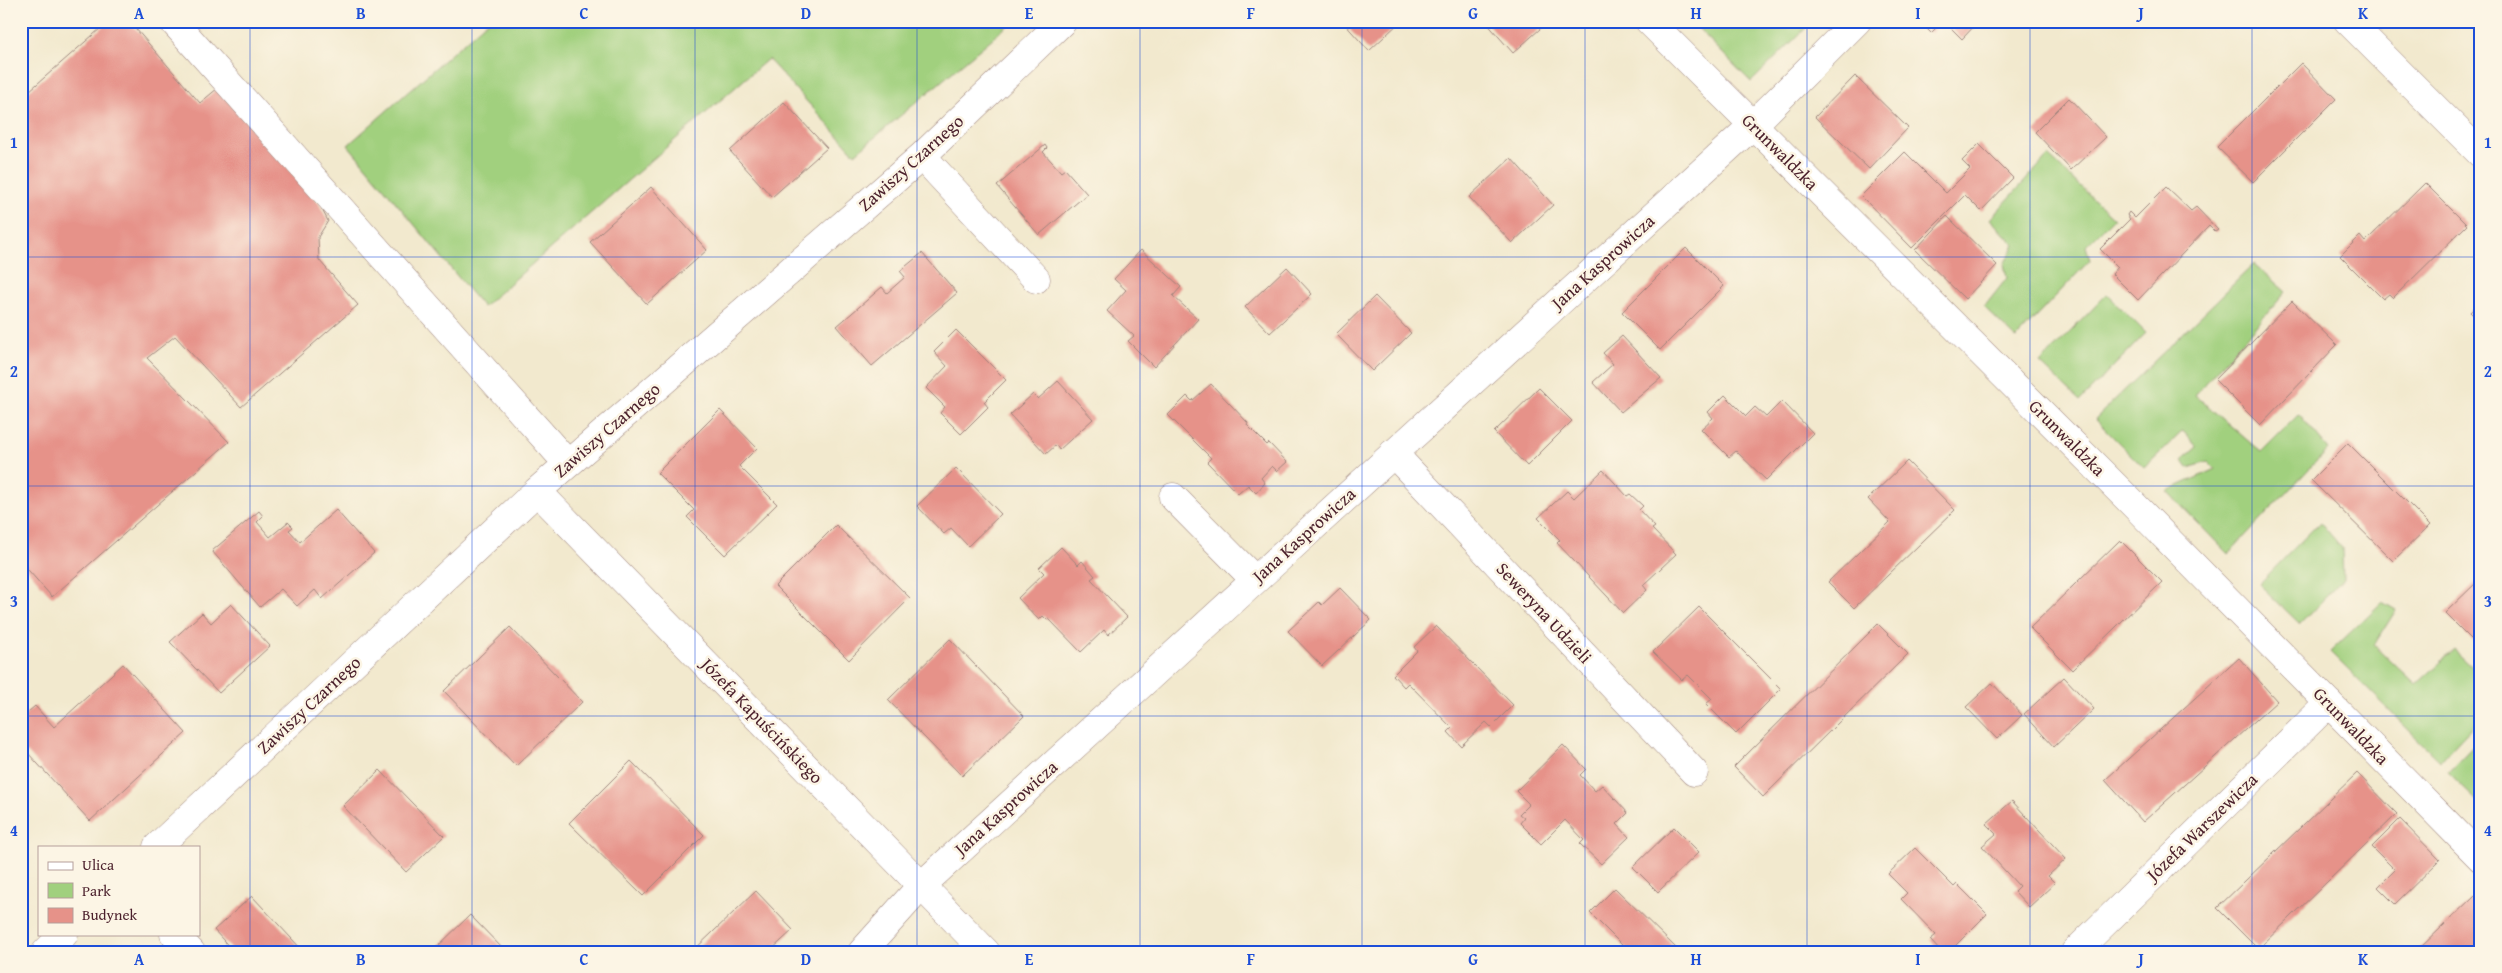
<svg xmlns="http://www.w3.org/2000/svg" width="2502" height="973" viewBox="0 0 2502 973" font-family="'Gentium Book Plus',serif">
<rect width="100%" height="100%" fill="#fcf5e5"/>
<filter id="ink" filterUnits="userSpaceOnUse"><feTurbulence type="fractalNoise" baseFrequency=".02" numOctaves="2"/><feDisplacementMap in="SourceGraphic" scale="10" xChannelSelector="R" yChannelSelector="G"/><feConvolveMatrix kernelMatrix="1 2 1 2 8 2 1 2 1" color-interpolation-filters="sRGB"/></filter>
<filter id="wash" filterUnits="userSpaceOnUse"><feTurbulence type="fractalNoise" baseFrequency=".0096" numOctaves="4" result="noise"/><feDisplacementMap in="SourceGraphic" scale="20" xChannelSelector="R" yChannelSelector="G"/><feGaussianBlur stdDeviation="1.12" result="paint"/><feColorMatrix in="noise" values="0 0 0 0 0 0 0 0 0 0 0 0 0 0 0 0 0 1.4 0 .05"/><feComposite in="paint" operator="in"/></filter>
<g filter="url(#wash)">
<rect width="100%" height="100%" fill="#f2e9ce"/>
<path fill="#a1d07e" stroke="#767854" d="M488 21H1013L855 154 768 59 483 307 348 145Z
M1691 21H1813L1751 82Z
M2048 156 2114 218 2086 246 2090 260 2016 338 1984 307 2007 278 2004 264 2015 245 1990 219Z
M2254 264 2286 292 2195 395 2261 452 2299 414 2328 449 2228 554 2167 491 2215 469 2208 462 2188 468 2182 460 2197 447 2183 431 2144 468 2095 419Z
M2107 294 2146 333 2080 401 2040 363Z
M2320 522 2342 548 2343 579 2300 624 2259 584Z
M2382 602 2396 610 2374 645 2416 685 2454 650 2481 675V718L2440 761 2330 652Z
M2481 738V804L2448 772Z"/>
<g id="blocks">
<path fill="#e69289" d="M109 21H129L200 103 218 88 318 202 328 221 318 237 319 260 358 305 241 407 175 336 147 358 229 442 52 597 21 562V98Z
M1342 21H1401L1369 51Z
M1485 21H1549L1513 53Z
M1919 21H1943L1931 33Z
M1944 21H1979L1962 39Z
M2301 63 2336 99 2253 182 2217 147Z
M1855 76 1908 128 1869 169 1815 117Z
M2069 98 2106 137 2071 170 2035 132Z
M784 102 827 148 772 197 730 151Z
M1979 144 2013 178 1981 211 1965 195 1912 248 1861 196 1905 152 1946 193 1970 169 1962 161Z
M1045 145 1047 148 1043 152 1061 172 1065 169 1087 194 1039 235 997 186Z
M1511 158 1553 205 1512 243 1469 197Z
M2425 183 2467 225 2393 298 2389 294 2383 299 2340 256 2360 236 2365 242Z
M651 187 707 250 647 304 590 242Z
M2166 187 2191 211 2196 207 2218 230 2215 232 2209 226 2138 300 2112 274 2118 267 2100 249 2130 219 2127 215 2129 212 2135 218Z
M1947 216 1997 265 1965 299 1915 250Z
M1686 248 1724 286 1660 350 1622 312Z
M1141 250 1181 287 1173 296 1198 319 1154 367 1128 341 1134 336 1107 311 1126 290 1114 279Z
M922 253 957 293 872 366 837 326 882 287 887 293 905 277 900 271Z
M1287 267 1312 294 1270 333 1245 307Z
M1375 296 1411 333 1372 371 1336 334Z
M2292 301 2337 345 2260 425 2215 380Z
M2481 302V323L2470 312Z
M956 330 1006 380 984 402 988 407 961 434 940 413 945 407 926 388 947 366 934 352Z
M1622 336 1661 378 1621 412 1593 382 1613 364 1603 353Z
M1058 381 1093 419 1059 450 1056 445 1046 454 1010 415 1033 394 1038 399Z
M1211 384 1248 423 1247 425 1267 445 1269 443 1287 462 1277 471 1272 466 1261 478 1265 483 1256 493 1248 485 1238 494 1207 462 1211 458 1168 415 1187 396 1192 401Z
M1539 388 1572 421 1527 466 1494 432Z
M1725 395 1746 416 1755 407 1766 417 1782 401 1813 433 1766 480 1736 451 1729 457 1701 429 1713 418 1708 412Z
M720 410 757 448 739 466 777 504 725 555 687 517 694 510 657 473Z
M2348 443 2430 525 2393 561 2311 480Z
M1907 461 1955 510 1854 608 1828 582 1890 522 1868 499Z
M956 468 1001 514 968 546 951 528 944 534 917 506Z
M1603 470 1627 496 1630 494 1643 506 1639 510 1655 527 1652 529 1676 554 1643 585 1647 590 1623 613 1557 543 1560 540 1538 518 1567 491 1574 498Z
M336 510 374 553 322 599 315 590 297 606 281 589 260 607 212 551 259 511 263 516 257 522 270 537 288 522 293 527 289 530 300 542Z
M836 525 910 598 849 660 775 586Z
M2120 540 2162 582 2072 670 2030 628Z
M1061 547 1078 565 1082 561 1095 576 1091 579 1127 617 1108 635 1104 630 1081 652 1049 619 1047 620 1043 616 1039 620 1018 598 1044 573 1039 568Z
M2481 578V649L2445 613Z
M1340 588 1371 620 1322 666 1288 631 1319 602 1322 605Z
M231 604 270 646 219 693 170 642 202 613 211 623Z
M1699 607 1781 689 1736 734 1706 704 1712 699 1688 675 1682 680 1653 652Z
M1878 624 1908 654 1763 797 1734 767Z
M1436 626 1513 705 1491 727 1486 722 1461 746 1448 732 1452 728 1408 683 1404 687 1393 675 1417 651 1414 647Z
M510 627 582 702 516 766 444 691Z
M950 639 1024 716 962 776 888 700Z
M2239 658 2277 701 2143 822 2105 780Z
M123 664 186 733 90 821 27 752 21 758V718L35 706 54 727Z
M2064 677 2094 709 2054 747 2024 714Z
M1992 683 2022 715 1997 739 1966 707Z
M1563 745 1586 769 1580 775 1595 791 1602 785 1628 813 1617 824 1629 837 1601 864 1580 844 1584 840 1565 820 1541 844 1520 823 1524 818 1519 814 1529 804 1516 791Z
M631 761 704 835 643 896 569 823Z
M380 770 444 836 406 872 343 806Z
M2357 773 2397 814 2258 949 2217 908Z
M2012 801 2066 859 2048 876 2055 883 2029 907 2014 891 2019 886 1982 846 1996 834 1986 824Z
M2400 819 2440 860 2395 904 2378 887 2395 870 2372 847Z
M1674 827 1699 852 1658 892 1633 867Z
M1915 848 1954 887 1957 884 1987 914 1949 952H1941L1930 940 1936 935 1901 899 1907 893 1888 874Z
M1615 888 1680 952H1629L1590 913Z
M756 891 793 930 769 952H692Z
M2475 895 2481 901V952H2416Z
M252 896 304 952H234L214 930Z
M470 915 506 952H432Z"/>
</g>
</g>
<g filter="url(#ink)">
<use href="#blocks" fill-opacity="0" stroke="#9e847c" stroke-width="1"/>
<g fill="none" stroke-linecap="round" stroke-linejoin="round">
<defs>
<path id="minor" d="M173 21 568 464
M1649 21 2133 504 2481 858
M2348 21 2481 154
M922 156 1036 279
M1393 453 1694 772
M537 491 986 952
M1173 497 1255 580
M157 847 537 491 922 156 1063 21
M174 934 191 952
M46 952 64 934
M862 952 922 885 1753 125 1857 21
M2075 952 2329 703"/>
</defs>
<use href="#minor" stroke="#9e847c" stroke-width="29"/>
<use href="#minor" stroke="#fff" stroke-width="28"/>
</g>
</g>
<path fill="none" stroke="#1d4ed8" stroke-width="1" stroke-opacity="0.55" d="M250 21V952M472 21V952M695 21V952M917 21V952M1140 21V952M1362 21V952M1585 21V952M1807 21V952M2030 21V952M2252 21V952M21 257H2481M21 486H2481M21 716H2481"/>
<g text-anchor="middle" stroke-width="5" stroke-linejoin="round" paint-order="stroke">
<g font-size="18" fill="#4a1f2b" stroke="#fcf5e5">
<text transform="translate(1780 152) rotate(45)" y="6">Grunwaldzka</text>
<text transform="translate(911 163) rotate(-42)" y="6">Zawiszy Czarnego</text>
<text transform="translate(1603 262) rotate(-42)" y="6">Jana Kasprowicza</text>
<text transform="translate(607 430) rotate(-41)" y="6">Zawiszy Czarnego</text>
<text transform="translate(2067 438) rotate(45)" y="6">Grunwaldzka</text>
<text transform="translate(1304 535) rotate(-42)" y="6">Jana Kasprowicza</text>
<text transform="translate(1544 613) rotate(47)" y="6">Seweryna Udzieli</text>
<text transform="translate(309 705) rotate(-43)" y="6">Zawiszy Czarnego</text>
<text transform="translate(762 721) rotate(46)" y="6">Józefa Kapuścińskiego</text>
<text transform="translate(2351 726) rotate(46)" y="6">Grunwaldzka</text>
<text transform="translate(1006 808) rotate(-42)" y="6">Jana Kasprowicza</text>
<text transform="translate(2202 827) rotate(-44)" y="6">Józefa Warszewicza</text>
</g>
</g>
<rect width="2502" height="973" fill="none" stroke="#fcf5e5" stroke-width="55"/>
<rect x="38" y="846" width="162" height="90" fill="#fcf5e5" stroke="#b59f9b"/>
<rect x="48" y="862" width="25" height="8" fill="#ffffff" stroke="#b59f9b"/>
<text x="82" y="870" font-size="15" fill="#4a1f2b">Ulica</text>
<rect x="48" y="883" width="25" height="15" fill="#a1d07e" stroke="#b59f9b"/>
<text x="82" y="896" font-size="15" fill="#4a1f2b">Park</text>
<rect x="48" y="908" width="25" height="15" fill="#e69289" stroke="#b59f9b"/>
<text x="82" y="920" font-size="15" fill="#4a1f2b">Budynek</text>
<rect x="28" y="28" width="2446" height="918" fill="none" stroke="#1d4ed8" stroke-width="2"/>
<g font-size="16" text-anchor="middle" font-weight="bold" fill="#1d4ed8">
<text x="139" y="19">A</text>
<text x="361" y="19">B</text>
<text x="584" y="19">C</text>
<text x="806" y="19">D</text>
<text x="1029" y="19">E</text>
<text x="1251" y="19">F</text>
<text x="1473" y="19">G</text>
<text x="1696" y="19">H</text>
<text x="1918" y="19">I</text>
<text x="2141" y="19">J</text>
<text x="2363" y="19">K</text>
<text x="14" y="148">1</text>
<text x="2488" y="148">1</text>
<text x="14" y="377">2</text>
<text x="2488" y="377">2</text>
<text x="14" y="607">3</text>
<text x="2488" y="607">3</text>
<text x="14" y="836">4</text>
<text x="2488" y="836">4</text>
<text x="139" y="965">A</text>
<text x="361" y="965">B</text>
<text x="584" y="965">C</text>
<text x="806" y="965">D</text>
<text x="1029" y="965">E</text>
<text x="1251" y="965">F</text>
<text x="1473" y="965">G</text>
<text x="1696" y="965">H</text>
<text x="1918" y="965">I</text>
<text x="2141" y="965">J</text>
<text x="2363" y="965">K</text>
</g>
</svg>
